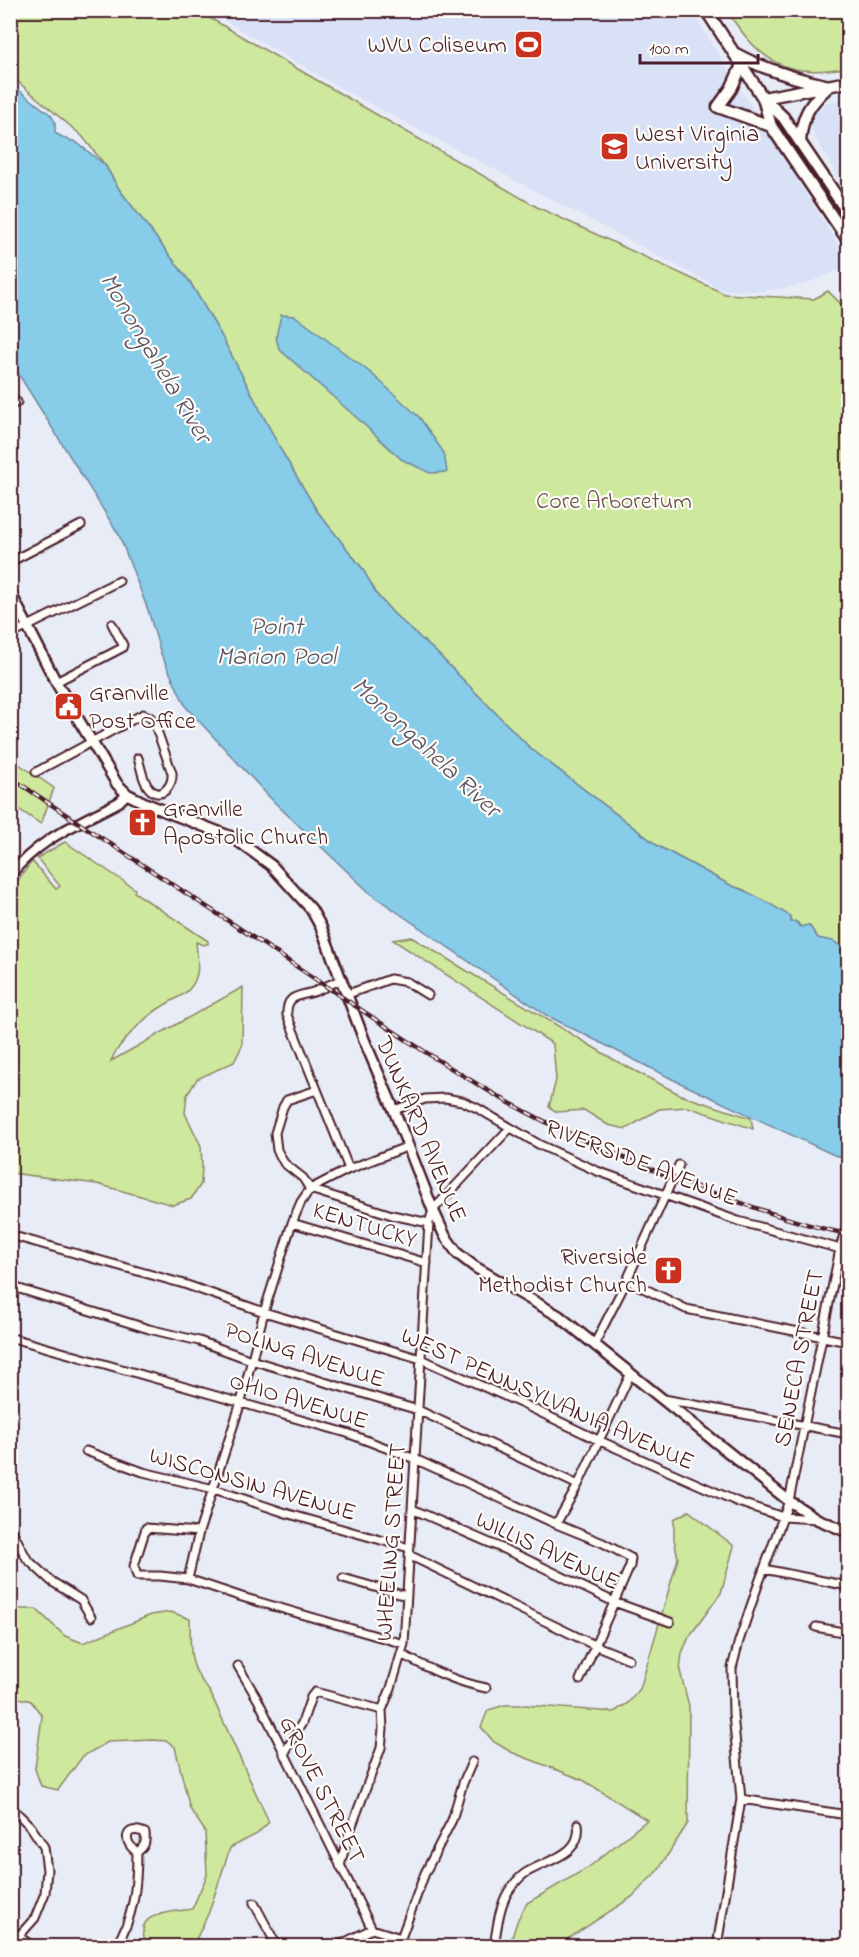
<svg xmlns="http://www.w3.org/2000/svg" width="859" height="1957" viewBox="0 0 859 1957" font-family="'Indie Flower',sans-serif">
<rect width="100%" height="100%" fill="#e8ecf7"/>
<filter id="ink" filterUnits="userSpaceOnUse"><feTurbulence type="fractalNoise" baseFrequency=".0167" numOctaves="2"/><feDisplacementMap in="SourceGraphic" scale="12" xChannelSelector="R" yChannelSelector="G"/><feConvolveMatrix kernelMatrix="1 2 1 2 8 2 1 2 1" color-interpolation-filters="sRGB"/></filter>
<g filter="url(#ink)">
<path fill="#d9e1f7" d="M208 11H691L848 260V266L803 285 764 291 723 290 342 89Z
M848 97V192L829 161 810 128 818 109 829 102Z"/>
<path fill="#cee89e" stroke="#8c8464" stroke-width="1.5" d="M10 11H198L282 60 537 207 725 294 814 299 828 291 844 307 848 308V950L818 938 809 925 801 927 797 922 792 923 744 890 732 886 658 846 530 748 436 652 394 614 378 596 362 568 317 511 282 452 221 335 190 282 119 189 105 165 82 136 11 76Z
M727 11H848V67C786 80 760 61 727 11Z
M10 758 54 788 41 824 11 804Z
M65 842 135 889 134 892 208 941V944L203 945 196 942C197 955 200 969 195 980 189 995 175 998 163 1006 146 1016 118 1043 111 1061L243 987 242 1046 234 1062 197 1079 187 1095 185 1113 201 1146 202 1166 201 1184 191 1199 173 1205 97 1184 11 1173V890L32 861 56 889 60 886 37 858Z
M411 937 616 1061 683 1096 751 1118 753 1129 688 1107 659 1109 626 1129 608 1125 584 1110 557 1112 549 1107 556 1080 553 1044 393 940Z
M689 1511 734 1546 721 1593 689 1637 682 1653 680 1671 689 1706 688 1823 658 1870 632 1897 557 1946H509L518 1919 527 1903 589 1867 647 1820 583 1780 511 1752 494 1742 481 1727 488 1710 505 1705H524L614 1712 628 1703 640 1689 678 1558 674 1539V1519Z
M16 1609H36L65 1636 83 1643 151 1615 171 1612 190 1619C191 1653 187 1664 210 1692L269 1822 257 1834 230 1848 209 1912 193 1946H148C129 1912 168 1913 192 1909L207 1875 205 1831 190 1809 175 1747 167 1741 153 1740 108 1742 83 1756 58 1790 41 1786 35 1769 42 1716 31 1701 11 1696V1610Z"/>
<path fill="#87cce8" stroke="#6f879c" stroke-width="1.5" d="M11 84 51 115 55 122V133L66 139 76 142 105 165 119 189 190 282 221 335 282 452 317 511 362 568 378 596 394 614 436 652 530 748 658 846 732 886C753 893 772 905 790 916L791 922 795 921 800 927 809 925 818 938 833 941 848 950V1158L834 1155 674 1080 546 1015 371 894 275 803 186 707 161 654 148 610 119 535 11 362Z
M281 315 295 316 371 373 420 418 444 453 447 472 430 473 401 459 357 418 279 349 276 337Z"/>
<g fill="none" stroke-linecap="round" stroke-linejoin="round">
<defs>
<path id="minor" d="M10 406 17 402
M10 562 81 525
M10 635 119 581
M56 682 122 648 123 645 112 624
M36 772 143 714 150 717 154 722 172 773C173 784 163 800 151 790 143 784 141 767 138 758
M342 979C333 983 325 987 316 991 300 997 286 993 287 1015L349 1169
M348 994 390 979 407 982 428 995
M317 1090 287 1100 283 1107 275 1133 277 1150 284 1163 303 1178 310 1189 392 1215 429 1223
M394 1110 425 1099 445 1098 462 1101 477 1108 540 1145 597 1171 738 1221 848 1251
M292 1223 427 1263
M10 1235 184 1284 264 1312 421 1359 525 1405 598 1440 738 1502 783 1517 817 1519
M627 1280 686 1309 848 1342
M10 1286 149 1329 199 1341 251 1360 418 1410 578 1485
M10 1339H16L347 1433 415 1459 556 1524 603 1543 631 1558 630 1566 580 1680
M595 1343 627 1280 679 1165
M664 1399 848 1434
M86 1451 143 1472 214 1489 289 1514 409 1548
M412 1509 524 1558 614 1602 670 1622
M556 1524 578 1485 631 1373
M10 1527 27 1559 51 1581 81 1600 91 1617
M199 1532 146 1528 134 1566 137 1576H160L188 1579 242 1597 404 1644
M409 1555 594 1645 629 1659
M764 1569 848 1586
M343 1578 406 1596
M188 1579 199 1532 241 1402 264 1312 292 1223 301 1202 310 1189 349 1169 409 1146
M816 1627 848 1633
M401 1654C429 1669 456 1682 486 1688
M238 1666 258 1700 372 1929
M284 1754 302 1723 311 1697 315 1692 382 1710
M741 1799 848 1815
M10 1809 15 1811 31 1827 44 1847 47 1870 45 1893 35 1918 19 1936
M340 1866 347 1839 381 1748 383 1729 382 1710 391 1688 404 1644 429 1223 433 1210 510 1128
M254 1903 277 1946
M10 1930 32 1946
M116 1946C134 1917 137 1886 137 1852 145 1847 146 1842 145 1833 126 1824 121 1841 137 1852
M337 1946 372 1929 401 1938
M402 1946 401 1938 425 1873 452 1820 463 1783 472 1762
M494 1946C497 1929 499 1907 508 1892 512 1886 519 1878 524 1874 545 1860 583 1856 578 1824
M717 1946 741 1799 733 1714 732 1668 739 1641 758 1585 789 1501 840 1249 844 1234 848 1225"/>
<path id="tertiary" d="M10 876C37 839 80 823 119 802L127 794"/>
<path id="secondary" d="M10 592 56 682 117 784 127 794 147 804 234 838 272 866 311 909 321 927 365 1042 394 1110 433 1210 445 1236 458 1254 475 1267 559 1316 789 1501 817 1519 848 1532"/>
<path id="primary" d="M706 10 763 98 783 117 848 213
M736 54C765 70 796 79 829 86
M742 65 731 89 718 107 771 126
M763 98 771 126 848 240
M763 98 848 82
M800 142C802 116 809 104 829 86"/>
</defs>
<use href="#minor" stroke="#4a1f2b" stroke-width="11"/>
<use href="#tertiary" stroke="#4a1f2b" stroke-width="13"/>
<use href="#secondary" stroke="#4a1f2b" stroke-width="14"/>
<use href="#primary" stroke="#4a1f2b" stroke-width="15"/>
<use href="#minor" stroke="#fdfcf7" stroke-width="7"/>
<use href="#tertiary" stroke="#fdfcf7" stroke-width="8"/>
<use href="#secondary" stroke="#fdfcf7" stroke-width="9"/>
<use href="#primary" stroke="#fdfcf7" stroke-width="10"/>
<defs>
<path id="rail" d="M10 777C97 836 185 892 272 950 347 1000 421 1052 499 1097 569 1137 644 1168 719 1195 761 1210 805 1226 848 1234"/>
</defs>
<use href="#rail" stroke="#4a1f2b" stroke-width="4.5"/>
<use href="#rail" stroke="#fdfcf7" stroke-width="2" stroke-dasharray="7" stroke-linecap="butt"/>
</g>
</g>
<defs>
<symbol id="stadium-square" viewBox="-11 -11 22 22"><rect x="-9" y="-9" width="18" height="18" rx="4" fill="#c8321e" stroke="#fdfcf7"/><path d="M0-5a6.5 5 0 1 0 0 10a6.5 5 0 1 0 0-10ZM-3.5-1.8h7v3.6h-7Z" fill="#fff"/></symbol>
<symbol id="university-square" viewBox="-11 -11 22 22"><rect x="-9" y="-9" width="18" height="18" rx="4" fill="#c8321e" stroke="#fdfcf7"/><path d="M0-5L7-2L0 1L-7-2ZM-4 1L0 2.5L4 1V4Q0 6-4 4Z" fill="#fff"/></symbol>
<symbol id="civic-square" viewBox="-11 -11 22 22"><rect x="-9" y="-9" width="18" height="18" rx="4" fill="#c8321e" stroke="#fdfcf7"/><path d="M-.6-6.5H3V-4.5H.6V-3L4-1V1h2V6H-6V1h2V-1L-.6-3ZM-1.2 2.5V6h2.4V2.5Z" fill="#fff"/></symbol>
<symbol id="church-square" viewBox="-11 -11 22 22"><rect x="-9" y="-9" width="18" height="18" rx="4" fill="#c8321e" stroke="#fdfcf7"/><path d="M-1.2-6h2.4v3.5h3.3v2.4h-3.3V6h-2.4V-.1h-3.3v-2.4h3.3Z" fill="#fff"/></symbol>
</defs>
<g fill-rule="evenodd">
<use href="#stadium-square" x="512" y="28" width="33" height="33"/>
<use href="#university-square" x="598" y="130" width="33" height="33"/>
<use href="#civic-square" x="52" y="690" width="33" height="33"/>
<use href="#church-square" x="126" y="806" width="33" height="33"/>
<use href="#church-square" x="652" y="1254" width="33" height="33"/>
</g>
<g text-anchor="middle" stroke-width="4.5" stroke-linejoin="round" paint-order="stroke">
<g font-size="24" fill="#4a1f2b" stroke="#fdfcf7" text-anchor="start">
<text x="507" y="52" text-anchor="end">WVU Coliseum</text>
<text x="635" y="141">West Virginia<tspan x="635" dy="28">University</tspan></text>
<text x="89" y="700">Granville<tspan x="89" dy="28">Post Office</tspan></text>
<text x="163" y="816">Granville<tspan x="163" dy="28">Apostolic Church</tspan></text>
<text x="647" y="1264" text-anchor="end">Riverside<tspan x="647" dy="28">Methodist Church</tspan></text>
</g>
<g font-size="24" fill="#6b5148" stroke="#fdfcf7">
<text x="614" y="508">Core Arboretum</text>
</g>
<g font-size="24" fill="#4a1f2b" stroke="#fdfcf7">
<text transform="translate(422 1129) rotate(67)" y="8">DUNKARD AVENUE</text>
<text transform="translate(642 1162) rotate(21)" y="8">RIVERSIDE AVENUE</text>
<text transform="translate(365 1224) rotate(17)" y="8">KENTUCKY</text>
<text transform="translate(305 1354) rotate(18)" y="8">POLING AVENUE</text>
<text transform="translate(798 1358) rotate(-79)" y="8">SENECA STREET</text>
<text transform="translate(548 1398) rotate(24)" y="8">WEST PENNSYLVANIA AVENUE</text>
<text transform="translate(299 1400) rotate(17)" y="8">OHIO AVENUE</text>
<text transform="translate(253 1483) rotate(16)" y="8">WISCONSIN AVENUE</text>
<text transform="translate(390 1542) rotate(-86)" y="8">WHEELING STREET</text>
<text transform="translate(548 1550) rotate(25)" y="8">WILLIS AVENUE</text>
<text transform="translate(323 1789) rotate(63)" y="8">GROVE STREET</text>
</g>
<g font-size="26" font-style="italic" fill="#5c5364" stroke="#fdfcf7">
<text transform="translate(157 357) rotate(59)" y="9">Monongahela River</text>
<text x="276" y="634">Point<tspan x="276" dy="30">Marion Pool</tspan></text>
<text transform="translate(427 746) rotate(43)" y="9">Monongahela River</text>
</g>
</g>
<rect width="859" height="1957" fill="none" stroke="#fdfcf7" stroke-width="36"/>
<rect x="18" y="18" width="823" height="1921" fill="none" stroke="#4a1f2b" stroke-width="2" filter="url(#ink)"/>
<path d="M640 54v9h118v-9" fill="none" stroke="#4a1f2b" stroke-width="3"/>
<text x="649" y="54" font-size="18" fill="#4a1f2b" stroke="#fdfcf7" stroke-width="4.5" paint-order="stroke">100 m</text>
</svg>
